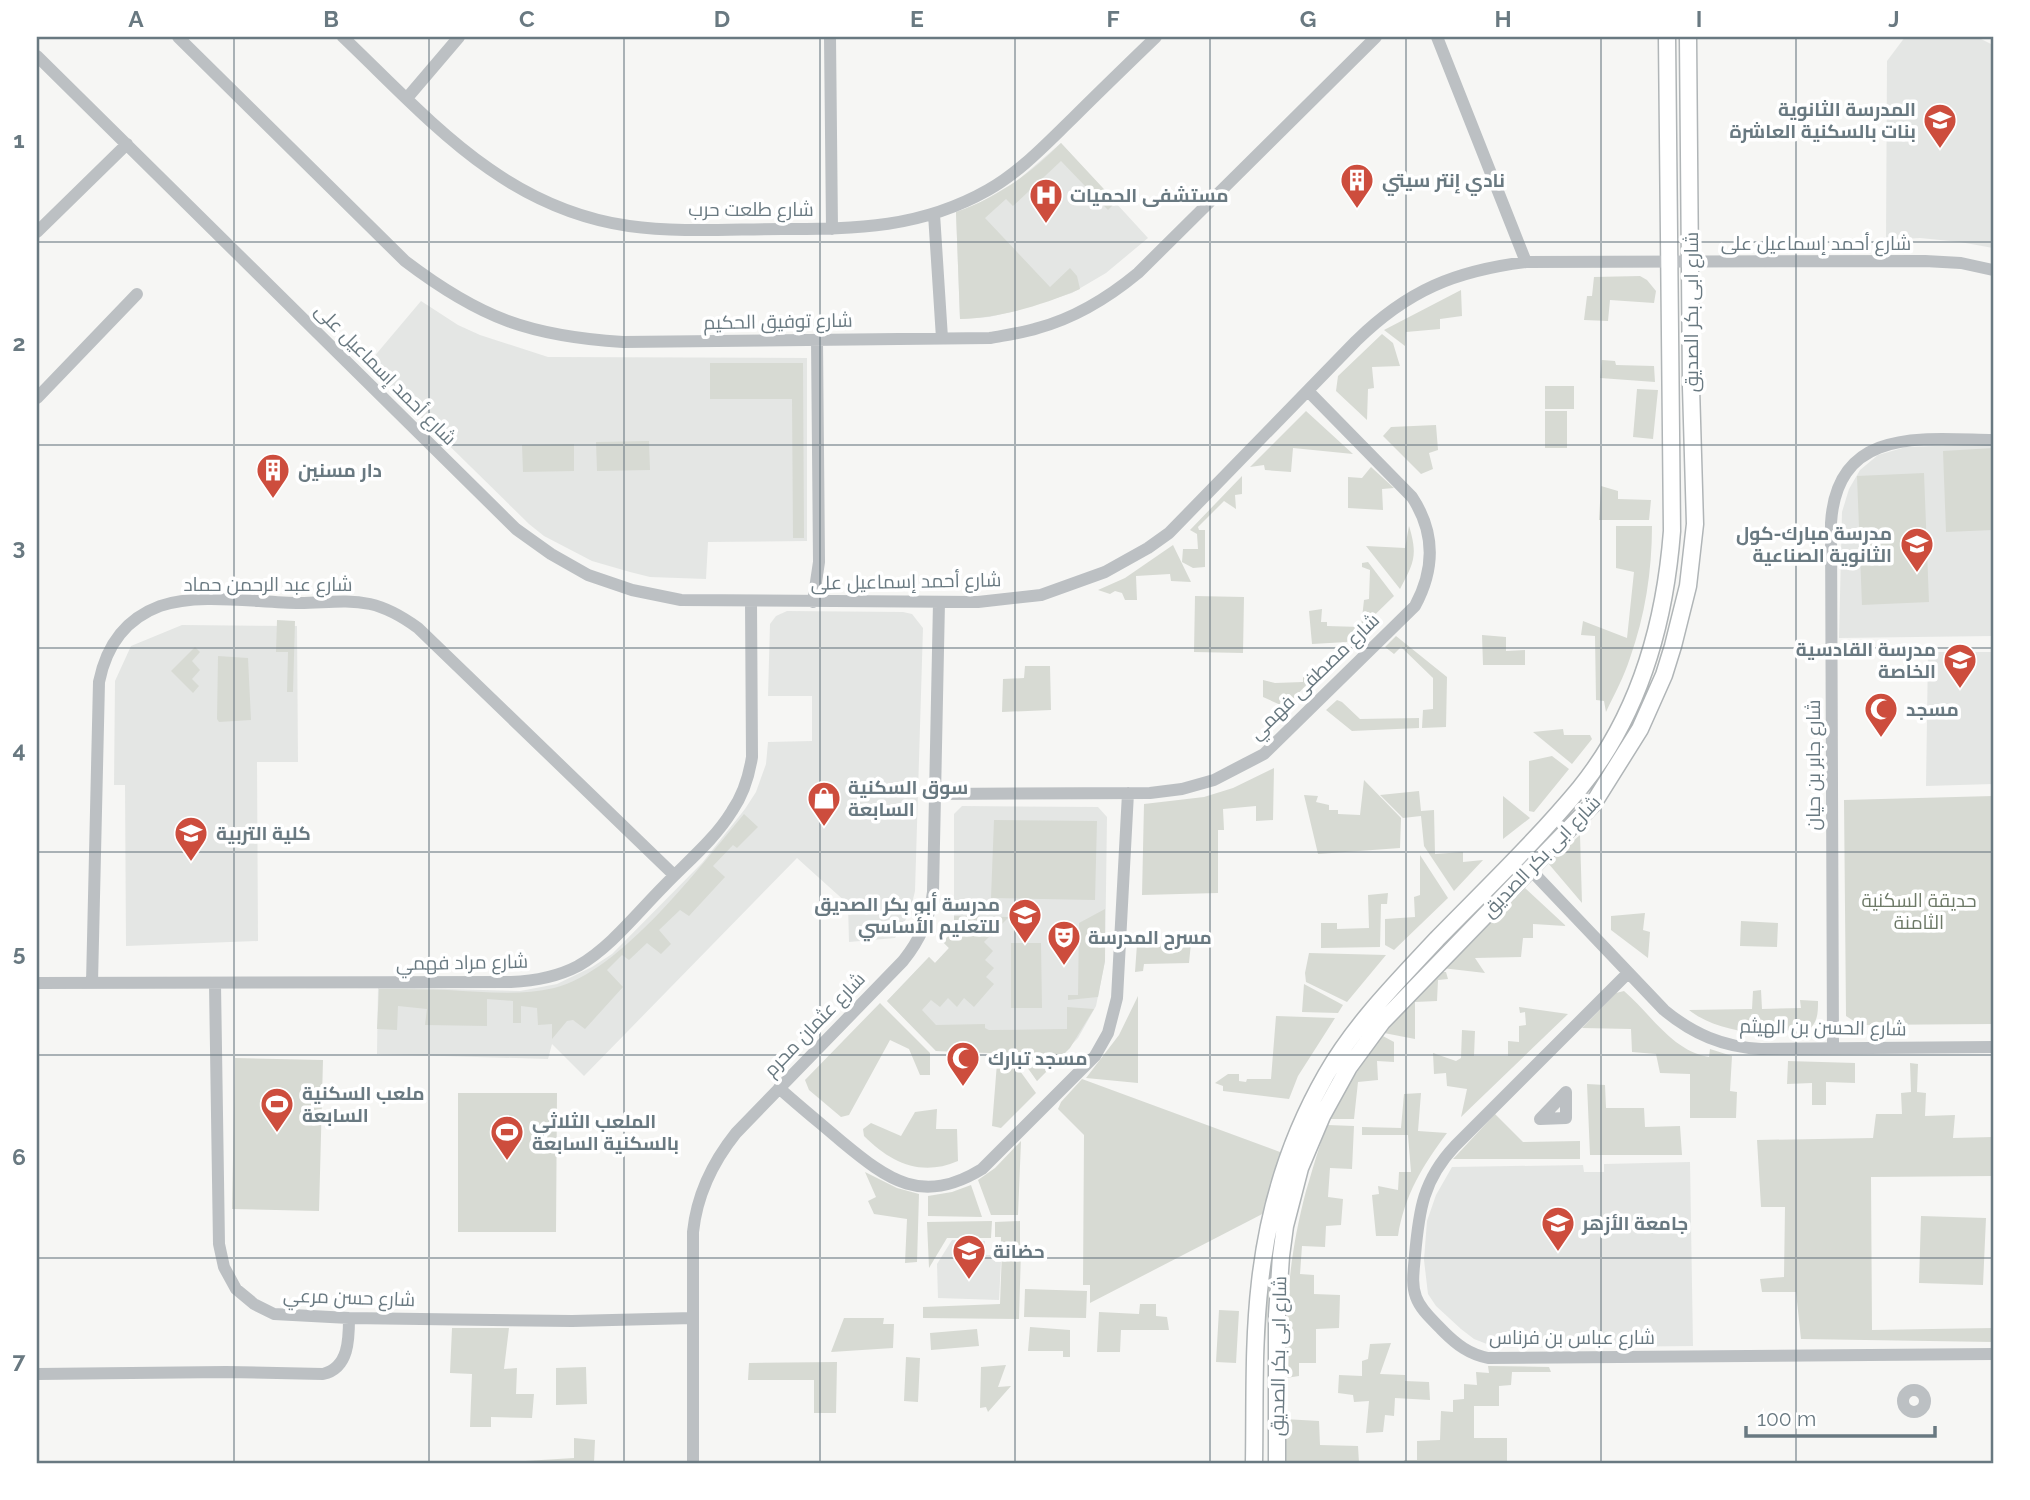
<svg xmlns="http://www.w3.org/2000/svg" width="2030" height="1500" viewBox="0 0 2030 1500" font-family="Raleway,Cairo,sans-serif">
<rect width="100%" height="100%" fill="#f6f6f4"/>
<path fill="#e4e6e4" d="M1905 37H1977L1993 45V248L1960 242 1920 238 1886 240 1887 61Z
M1061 143 1148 238 1106 273 1072 293 1015 311 989 317 960 319 956 212 976 205 1017 181Z
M421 301 458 325 480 335 548 357 807 358V541L708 542 706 579 650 577 630 572 592 561 544 536 529 524 367 365Z
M1993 444V636L1839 638 1842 512 1849 489 1860 470 1878 455 1906 447Z
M787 611 903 612 912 614 923 628 915 891 910 912 895 938 849 942 848 904 797 858 584 1076 552 1044 548 1059 377 1054 378 987 520 991 557 984 592 967 612 954 702 863 745 809 756 792 766 764 768 742 812 741V696H768L770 624 776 616Z
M182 625 297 626 298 762H257L258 941 126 946 125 785H114L115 681 131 646Z
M1928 652H1993V784L1926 786Z
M962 806 1098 807 1107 817 1105 961 1096 1006 1078 1038 1037 1081 1018 1054 936 1051 887 1001 929 957 935 963 949 948 943 942 954 929V814Z
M1690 1162 1693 1346 1509 1348 1492 1346 1474 1339 1461 1329 1436 1306 1428 1294 1424 1260 1427 1221 1436 1195 1452 1167 1583 1165 1584 1172H1604V1164Z
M952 1240 985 1241V1255H995V1262H1001L999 1300 938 1298 937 1264Z"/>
<path fill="#d7dad3" d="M1061 143 1116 202 1108 210 1061 161 1013 206 1006 199 985 218 1050 287 1070 268 1077 276 1080 289C1043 305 1000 318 960 319L956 212C997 198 1031 173 1061 143Z
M1640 276 1647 280 1656 291 1654 303 1610 300 1608 321 1584 320 1587 296H1592L1594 277Z
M1461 290 1462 316 1440 319V329L1406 332 1405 346 1384 330Z
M1382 334 1393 343 1400 366 1372 367 1374 388 1368 389 1367 420 1336 391 1338 376Z
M1602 360 1615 361 1616 365 1654 366 1655 382 1600 378Z
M710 363H803L804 538H793L792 399H710Z
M1545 386H1574V409H1545Z
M1637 389 1658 390 1653 439 1633 437Z
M1306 411 1353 454 1293 448 1291 472 1265 470 1264 465 1250 467Z
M1545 411H1567V448H1545Z
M1436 425 1438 450 1429 453 1433 469 1421 474 1383 436 1391 427Z
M649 441 650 470 597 471 596 442Z
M574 444V471L523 472 522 445Z
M1993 448V530L1946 532 1943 451Z
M1371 467 1394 488 1382 489 1383 510 1348 508V477L1362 478Z
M1924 473 1929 602 1862 605 1857 476Z
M1242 476V494L1235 495 1236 509 1224 501 1198 527 1199 530H1205V567L1193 568 1182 562 1183 549H1198L1197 534 1190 530Z
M1601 486 1618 491V499L1651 500 1649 520H1599Z
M1409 526C1418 555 1414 563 1400 589L1366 546 1405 548Z
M1616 526H1652C1652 571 1645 616 1630 658 1624 677 1614 695 1606 712L1604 701 1596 700 1595 636 1581 635 1583 621 1627 638 1634 572 1616 568Z
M1173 545 1191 582 1171 581 1170 574 1136 576 1137 600H1125L1122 593 1115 591 1110 594 1098 590 1125 578Z
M1368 562 1394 596 1347 642 1312 644 1309 611 1322 609 1321 622H1327V626L1361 627 1364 600 1369 599 1370 570 1362 567V563Z
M1195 596 1244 597 1243 653 1194 652Z
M277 620 295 621 293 692H287L288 652H276Z
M1482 635 1506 637V651L1525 650V665H1483Z
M1396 636 1447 677 1446 727 1422 728 1423 710 1433 709V678L1401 647 1394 654 1385 647Z
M195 647 200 652 192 661 200 670 192 679 199 686 193 693 171 671Z
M218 656 248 658 251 720 219 722 217 719Z
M1025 666H1050L1051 710 1002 712 1003 679 1024 678Z
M1303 677H1314L1285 707 1263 697V680L1275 683 1303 682Z
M1337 700 1342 702 1360 719 1419 718V728L1352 731 1326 710Z
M1563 729 1564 735H1590L1592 739 1572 764 1533 732Z
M1552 756 1569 769 1534 812 1529 811V761Z
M1274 768 1273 820 1256 821V806L1223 809 1224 830H1218V893L1142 895 1144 804 1204 797 1233 788Z
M1364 780 1401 818 1400 848 1318 854 1304 795 1318 796 1316 802 1329 805V810H1338V814L1360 815Z
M1419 791 1421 811 1434 810 1435 854 1463 852V862L1483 860 1454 891 1424 846 1421 816 1403 818 1380 795Z
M1503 796 1530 818 1503 839Z
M1993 796V1024L1860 1025 1846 1016 1844 800Z
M744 814 758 827 737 848 733 845 713 866 725 877 689 916 680 910 659 930 671 944 661 954 647 943 629 960 622 955 607 970 623 987 585 1029 573 1020 567 1021 552 1039V1024L538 1025 537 1008 521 1006V1023H513V1001L487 999V1026L425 1025 427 1009 398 1006 397 1030 377 1029 379 989C402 989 425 989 448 990 484 992 519 996 554 988 621 972 701 865 744 814Z
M994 820 1097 821 1095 900 991 898Z
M1580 835 1582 903 1548 863Z
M1420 855 1448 898 1394 950 1385 945V919L1415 917 1414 897 1420 895Z
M1525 888 1566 926 1533 924V938H1523L1521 957 1475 958 1485 973 1442 968Z
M1388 893 1387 904H1381L1380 947 1321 948V923H1337V929L1369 928 1368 895Z
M1105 909V961L1098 997 1068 1000V995H1078L1079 923Z
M1645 913 1643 930 1650 932 1648 958 1611 930V916Z
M954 916 1009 917 984 942 993 951 985 960 994 968 986 977 994 984 974 1007 964 998 957 1007 948 998 940 1007 931 1000 922 1010 936 1025 985 1024V1028L989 1030 1067 1029V1007L1094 1009 1070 1048 1037 1081 1018 1054 936 1051 887 1001 929 957 935 963 949 948 943 942 954 930Z
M1741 921 1778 923 1777 947 1740 946Z
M1011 943H1041L1042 1008H1011Z
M1191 943 1189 963 1144 964 1143 971 1135 972 1137 944Z
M1309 953 1386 955 1347 1002 1306 982 1305 973Z
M1414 968C1388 1001 1358 1034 1334 1068 1327 1078 1323 1091 1318 1102 1277 1186 1269 1279 1263 1371L1260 1311 1274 1208 1090 1303V1285H1083L1084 1135 1058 1109 1061 1102 1082 1079 1288 1155 1312 1094Z
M1437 972H1446L1448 979 1438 980 1437 1001 1415 1002V1039L1384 1033 1409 1000Z
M1304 984 1343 1005 1338 1013 1302 1012Z
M1761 990 1762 1009 1801 1008 1800 1000 1818 1001C1818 1013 1818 1021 1809 1030L1765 1031 1764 1036C1738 1030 1710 1027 1689 1010L1752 1009 1753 991Z
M1624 991C1650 1013 1672 1051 1709 1057L1710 1049 1732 1056 1730 1091 1737 1092 1736 1118H1690V1074L1660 1073 1656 1054 1632 1052 1631 1029 1582 1028 1616 993Z
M1138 996V1083L1086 1078 1119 1035Z
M880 1003 930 1053V1075H920L909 1049 890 1040 849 1115 841 1117 809 1090 805 1080Z
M1519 1007 1568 1014 1461 1117 1467 1089 1447 1086 1446 1073 1434 1074 1433 1053 1456 1061 1461 1058 1462 1030 1475 1031 1474 1056H1508V1041L1519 1042V1026L1526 1025 1525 1012 1520 1013Z
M1276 1016 1335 1018 1298 1076 1289 1099 1223 1091V1086L1215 1083 1228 1074H1239V1081L1246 1082 1247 1079H1271Z
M1381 1035 1394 1042V1062L1377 1061 1378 1080 1358 1082 1354 1119H1330L1344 1092Z
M235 1058 323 1060 319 1211 232 1209Z
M1788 1061 1855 1063V1083L1826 1082V1105H1812V1083L1787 1084Z
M997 1063 1015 1064 1036 1093 1001 1128 992 1126Z
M1910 1063 1918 1064 1917 1092 1926 1093 1925 1116 1955 1115 1953 1138 1993 1137V1176L1871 1177 1872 1330 1993 1328V1342L1801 1339 1796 1292H1762L1760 1279 1784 1277 1785 1207H1761L1757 1140 1873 1138 1876 1114H1902L1901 1093 1911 1092Z
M1587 1084 1605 1085 1606 1108H1644L1645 1127 1680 1126 1682 1155H1590Z
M458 1093H557L556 1232H458Z
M1421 1093 1418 1131 1447 1133C1423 1165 1404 1196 1398 1236H1376L1372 1195 1379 1194 1378 1186 1398 1190 1399 1172H1411L1408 1135H1362V1127L1401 1128 1404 1094Z
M937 1109 936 1129H957L958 1161C921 1177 891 1163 864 1136L863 1129 871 1123 901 1136 915 1112Z
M1495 1114 1523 1142 1580 1141V1159H1453Z
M1328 1125 1354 1126 1352 1169 1330 1168 1328 1197 1343 1199 1341 1225 1326 1226 1325 1247 1302 1246 1300 1274 1314 1275V1294L1340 1295 1339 1328 1316 1329V1363H1299V1376L1286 1378C1285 1312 1289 1255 1306 1191 1313 1169 1318 1147 1328 1125Z
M1021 1141 1018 1215H991L978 1180 995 1168Z
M865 1172 897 1188 919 1194 917 1262 905 1263 907 1219 874 1214 868 1201 876 1197Z
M971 1185 982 1217 928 1216V1196L952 1192Z
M1921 1216 1986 1218 1983 1285 1919 1283Z
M992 1221 991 1238H947L929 1268 927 1222Z
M1020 1221V1246H1001V1237H995V1222Z
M1021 1250 1019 1319 923 1318V1307L1000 1304 1002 1251Z
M1025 1289 1087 1291 1086 1318 1024 1317Z
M1140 1304H1156V1316L1167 1317 1169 1330H1121L1120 1352H1097L1099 1312 1139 1314Z
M1219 1310 1239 1311 1236 1363 1216 1362Z
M844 1318H884L883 1324H894L893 1348 831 1352Z
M1030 1327 1070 1330V1357H1063V1351H1028Z
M452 1328H509L504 1369 517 1368 516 1394H534L532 1418 491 1417V1427H470L472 1374 450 1373Z
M977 1329 979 1346 931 1350 930 1333Z
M1391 1343 1380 1374 1405 1375V1381L1429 1382 1430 1400 1395 1398 1394 1416 1385 1415 1383 1432 1366 1433 1369 1401 1354 1402 1353 1395 1338 1393 1339 1375 1362 1376V1361L1368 1359 1370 1344Z
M906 1357 920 1358 918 1402 904 1401Z
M837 1362 836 1413H814V1380H748L749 1363Z
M1006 1365 998 1387 1011 1386 988 1412 986 1407 980 1408 981 1367Z
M1488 1366 1549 1367 1551 1372H1512L1511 1385 1499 1386V1406H1474V1438H1507V1463H1404V1460H1417V1441L1440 1440 1441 1411 1453 1412V1400L1464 1399V1384L1477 1385 1476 1372 1489 1373Z
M586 1367 587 1404 556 1405V1368Z
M1284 1419 1319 1421 1320 1445 1358 1446 1359 1463H1283Z
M574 1438 595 1440 594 1463H525V1461L574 1458Z"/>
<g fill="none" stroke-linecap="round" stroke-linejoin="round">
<defs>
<path id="major" d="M1254 1463C1255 1403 1253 1342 1260 1282 1268 1210 1290 1138 1326 1075 1355 1024 1397 982 1437 939 1485 890 1536 841 1580 788 1639 715 1665 622 1672 531L1667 37
M1277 1463V1315L1281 1256 1285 1226 1300 1168 1322 1116 1349 1067 1382 1022 1593 804 1640 729 1664 675 1673 646 1688 586 1695 524 1691 387 1688 37"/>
</defs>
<use href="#major" stroke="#b0b5b7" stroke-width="19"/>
<path stroke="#bcc0c3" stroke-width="12" d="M178 37 405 261C480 318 529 336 623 342L990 338C1006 335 1022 333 1038 328 1075 318 1109 297 1138 273L1376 37
M343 37C429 119 503 208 629 226 679 233 732 229 782 229 857 229 921 228 988 190 1020 172 1046 144 1073 118 1100 91 1128 64 1156 37
M830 37 832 229
M1437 37 1526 262
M37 56 516 529 551 554 588 575 632 590 681 600 978 602 1041 595 1105 572 1148 548 1169 533 1356 341C1408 290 1455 271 1526 262L1925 261 1961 263 1993 270
M407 98 459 37
M934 214 942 338
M37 232 127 144
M37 398 137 294
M813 602 819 562 817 340
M934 794 1150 793 1182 789 1214 780 1264 754 1415 606C1435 569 1435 532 1412 497L1308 391
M1525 864 1664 1010C1693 1034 1723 1047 1761 1049L1993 1047
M1628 973 1455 1146C1423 1180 1419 1210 1415 1255 1414 1269 1411 1284 1416 1297 1421 1311 1434 1321 1443 1331 1457 1345 1469 1354 1488 1358L1993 1354
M37 983 511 982C535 981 557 977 578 966 611 947 637 913 664 886 687 862 715 839 732 811 743 795 749 776 752 757L751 602
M92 983 99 682C106 647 125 619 160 606 200 592 257 603 300 603 324 603 346 599 370 604 388 608 403 617 418 628L674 875
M215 984 219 1244 224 1267 236 1289 254 1304 274 1314 349 1318 572 1321 693 1318
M1833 1048 1831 523C1837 426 1923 439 1993 440
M779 1088C799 1106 820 1123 841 1141 888 1180 922 1206 982 1169L1095 1056 1108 1033 1117 998 1128 793
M1566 1092V1118L1540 1119Z
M37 1374 226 1372 323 1374C349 1368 349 1339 349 1318
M1903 1401a11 11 0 1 1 22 0a11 11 0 1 1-22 0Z
M693 1463V1232C697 1194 712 1163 736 1133L903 961C920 940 930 918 933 892L939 602"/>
<use href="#major" stroke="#fff" stroke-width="16"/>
</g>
<path fill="none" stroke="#697981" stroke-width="2" stroke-opacity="0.55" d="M234 37V1463M429 37V1463M624 37V1463M820 37V1463M1015 37V1463M1210 37V1463M1406 37V1463M1601 37V1463M1796 37V1463M37 242H1993M37 445H1993M37 648H1993M37 852H1993M37 1055H1993M37 1258H1993"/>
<defs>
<symbol id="school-pin" viewBox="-11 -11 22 30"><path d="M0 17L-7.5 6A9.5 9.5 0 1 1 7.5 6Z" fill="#cd4d3d" stroke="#fff"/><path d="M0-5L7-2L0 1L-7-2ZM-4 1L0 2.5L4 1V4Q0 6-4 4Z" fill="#fff"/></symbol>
<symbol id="building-pin" viewBox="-11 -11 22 30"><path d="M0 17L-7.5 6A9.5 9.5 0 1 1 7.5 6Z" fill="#cd4d3d" stroke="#fff"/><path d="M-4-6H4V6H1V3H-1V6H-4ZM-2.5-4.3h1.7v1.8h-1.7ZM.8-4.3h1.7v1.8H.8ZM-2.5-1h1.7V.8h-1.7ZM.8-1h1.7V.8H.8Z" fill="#fff"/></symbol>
<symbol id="hospital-pin" viewBox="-11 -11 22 30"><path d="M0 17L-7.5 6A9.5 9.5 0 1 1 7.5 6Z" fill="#cd4d3d" stroke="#fff"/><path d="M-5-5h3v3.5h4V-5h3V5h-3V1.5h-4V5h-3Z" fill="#fff"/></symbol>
<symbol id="mosque-pin" viewBox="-11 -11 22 30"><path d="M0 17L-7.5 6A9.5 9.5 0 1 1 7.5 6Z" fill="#cd4d3d" stroke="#fff"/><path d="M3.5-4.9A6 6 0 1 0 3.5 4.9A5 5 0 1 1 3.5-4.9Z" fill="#fff"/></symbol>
<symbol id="shop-pin" viewBox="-11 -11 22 30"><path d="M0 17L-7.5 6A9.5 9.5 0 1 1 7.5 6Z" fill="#cd4d3d" stroke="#fff"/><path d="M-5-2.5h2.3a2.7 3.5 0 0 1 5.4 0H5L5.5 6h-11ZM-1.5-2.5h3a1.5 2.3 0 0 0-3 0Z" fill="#fff"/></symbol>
<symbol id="university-pin" viewBox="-11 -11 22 30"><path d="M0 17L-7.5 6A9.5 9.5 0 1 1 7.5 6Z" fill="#cd4d3d" stroke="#fff"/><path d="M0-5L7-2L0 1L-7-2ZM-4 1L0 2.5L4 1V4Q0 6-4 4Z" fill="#fff"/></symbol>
<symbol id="theatre-pin" viewBox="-11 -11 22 30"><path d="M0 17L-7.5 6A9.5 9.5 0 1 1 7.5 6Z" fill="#cd4d3d" stroke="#fff"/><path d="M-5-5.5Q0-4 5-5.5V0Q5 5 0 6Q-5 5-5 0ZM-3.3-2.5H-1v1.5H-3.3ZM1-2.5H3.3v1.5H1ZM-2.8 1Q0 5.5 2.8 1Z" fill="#fff"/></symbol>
<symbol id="stadium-pin" viewBox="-11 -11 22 30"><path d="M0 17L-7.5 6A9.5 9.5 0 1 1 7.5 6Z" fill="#cd4d3d" stroke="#fff"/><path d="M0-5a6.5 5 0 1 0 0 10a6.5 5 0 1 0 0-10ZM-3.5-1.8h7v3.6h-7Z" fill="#fff"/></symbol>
</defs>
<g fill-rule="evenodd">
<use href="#school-pin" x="1921" y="101" width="38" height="52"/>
<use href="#building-pin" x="1338" y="161" width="38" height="52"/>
<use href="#hospital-pin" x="1027" y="176" width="38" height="52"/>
<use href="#building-pin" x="254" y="451" width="38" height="52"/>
<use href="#school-pin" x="1898" y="525" width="38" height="52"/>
<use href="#school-pin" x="1941" y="641" width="38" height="52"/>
<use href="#mosque-pin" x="1862" y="690" width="38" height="52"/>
<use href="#shop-pin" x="805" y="779" width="38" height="52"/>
<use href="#university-pin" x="172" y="814" width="38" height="52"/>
<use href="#school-pin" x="1006" y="896" width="38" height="52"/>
<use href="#theatre-pin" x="1045" y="918" width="38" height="52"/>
<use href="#mosque-pin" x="944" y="1039" width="38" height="52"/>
<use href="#stadium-pin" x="258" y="1085" width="38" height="52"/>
<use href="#stadium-pin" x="488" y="1113" width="38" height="52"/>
<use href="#university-pin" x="1539" y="1204" width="38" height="52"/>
<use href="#school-pin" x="950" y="1232" width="38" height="52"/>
</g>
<g text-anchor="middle" stroke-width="7" stroke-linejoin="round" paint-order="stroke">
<g font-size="19" font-weight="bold" fill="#697981" stroke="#fff" text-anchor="start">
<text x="1916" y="116" text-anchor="end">المدرسة الثانوية<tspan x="1916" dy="22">بنات بالسكنية العاشرة</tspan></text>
<text x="1382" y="187">نادي إنتر سيتي</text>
<text x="1070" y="202">مستشفى الحميات</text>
<text x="298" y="477">دار مسنين</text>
<text x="1892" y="540" text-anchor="end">مدرسة مبارك-كول<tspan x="1892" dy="22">الثانوية الصناعية</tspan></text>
<text x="1936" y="656" text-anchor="end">مدرسة القادسية<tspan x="1936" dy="22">الخاصة</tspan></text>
<text x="1906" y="716">مسجد</text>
<text x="848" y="794">سوق السكنية<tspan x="848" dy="22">السابعة</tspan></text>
<text x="216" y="840">كلية التربية</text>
<text x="1000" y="911" text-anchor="end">مدرسة أبو بكر الصديق<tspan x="1000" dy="22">للتعليم الأساسي</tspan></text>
<text x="1088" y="944">مسرح المدرسة</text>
<text x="988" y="1065">مسجد تبارك</text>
<text x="302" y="1100">ملعب السكنية<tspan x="302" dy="22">السابعة</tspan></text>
<text x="532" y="1128">الملعب الثلاثي<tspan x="532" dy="22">بالسكنية السابعة</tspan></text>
<text x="1582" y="1230">جامعة الأزهر</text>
<text x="993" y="1258">حضانة</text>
</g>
<g font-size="19" fill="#697981" stroke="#fff">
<text x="751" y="216">شارع طلعت حرب</text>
<text x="1816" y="250">شارع أحمد إسماعيل على</text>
<text transform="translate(1691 312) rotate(-90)" y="7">شارع ابى بكر الصديق</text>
<text transform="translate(778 321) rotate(-1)" y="7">شارع توفيق الحكيم</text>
<text transform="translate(386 374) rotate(45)" y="7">شارع أحمد إسماعيل على</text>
<text transform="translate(906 581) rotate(-1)" y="7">شارع أحمد إسماعيل على</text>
<text x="268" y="591">شارع عبد الرحمن حماد</text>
<text transform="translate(1314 676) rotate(-44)" y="7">شارع مصطفى فهمي</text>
<text transform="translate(1813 765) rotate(-90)" y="7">شارع جابر بن حيان</text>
<text transform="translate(1541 856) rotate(-46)" y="7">شارع ابى بكر الصديق</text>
<text transform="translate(462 962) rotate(-1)" y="7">شارع مراد فهمي</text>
<text transform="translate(814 1024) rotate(-46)" y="7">شارع عثمان محرم</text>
<text transform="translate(1823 1027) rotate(1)" y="7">شارع الحسن بن الهيثم</text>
<text transform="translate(349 1297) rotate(2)" y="7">شارع حسن مرعي</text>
<text x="1572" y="1344">شارع عباس بن فرناس</text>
<text transform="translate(1278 1356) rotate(-89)" y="7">شارع ابى بكر الصديق</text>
</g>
<g font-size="19" fill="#6d7967" stroke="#fff">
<text x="1919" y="907">حديقة السكنية<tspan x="1919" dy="22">الثامنة</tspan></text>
</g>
</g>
<rect width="2030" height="1500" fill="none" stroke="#ffffff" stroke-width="77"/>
<path d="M1746 1426v10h189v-10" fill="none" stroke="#697981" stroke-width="3.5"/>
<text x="1757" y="1426" font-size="21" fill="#697981" stroke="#ffffff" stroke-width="5" paint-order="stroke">100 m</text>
<rect x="38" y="38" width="1954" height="1424" fill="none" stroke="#697981" stroke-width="2.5"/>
<g font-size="23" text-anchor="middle" font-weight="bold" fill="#697981">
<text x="136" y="27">A</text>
<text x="331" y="27">B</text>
<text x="527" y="27">C</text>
<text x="722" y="27">D</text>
<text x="917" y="27">E</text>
<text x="1113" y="27">F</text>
<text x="1308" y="27">G</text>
<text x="1503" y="27">H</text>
<text x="1699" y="27">I</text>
<text x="1894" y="27">J</text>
<text x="19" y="148">1</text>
<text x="19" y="351">2</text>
<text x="19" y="555">3</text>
<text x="19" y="758">4</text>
<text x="19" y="961">5</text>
<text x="19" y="1165">6</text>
<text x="19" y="1368">7</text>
</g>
</svg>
